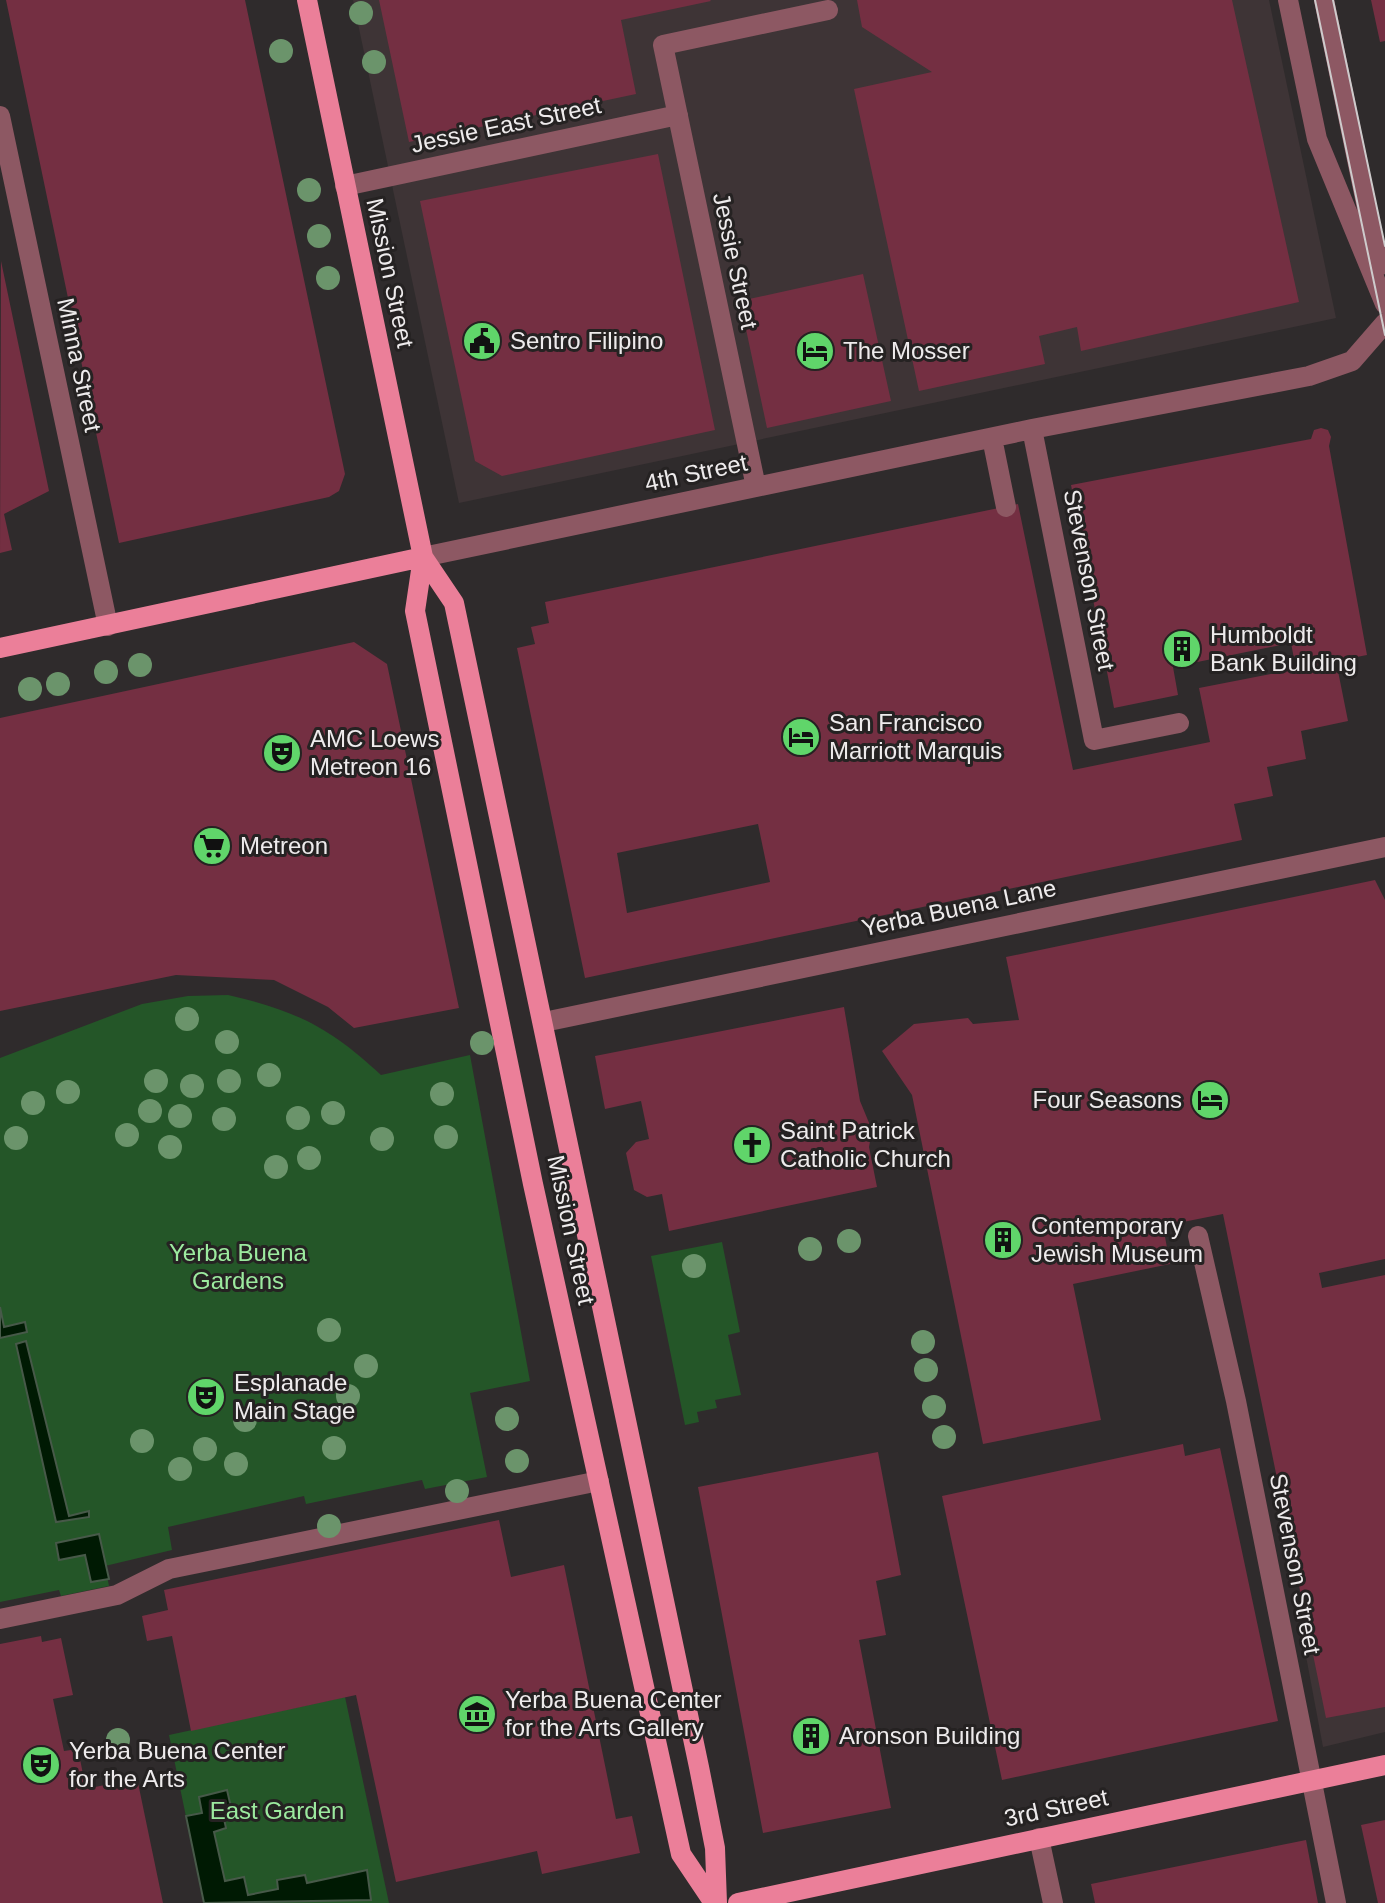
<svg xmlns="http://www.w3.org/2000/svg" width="1385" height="1903" viewBox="0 0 1385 1903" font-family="Arial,sans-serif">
<rect width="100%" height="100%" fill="#2f2b2c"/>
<path fill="#3e3436" d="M353 0H1269L1336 318 459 503Z
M1385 1586V1732L1323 1747 1297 1608Z"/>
<path fill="#245628" d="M228 995C295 1010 331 1028 381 1075L470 1055 530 1381 470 1393 487 1477 425 1489 422 1480 306 1504 304 1496 168 1527 172 1550 105 1566 109 1586 61 1596 59 1590 0 1602V1058L142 1004 188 996Z
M722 1242 740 1332 728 1335 741 1395 715 1400 717 1408 697 1412 699 1422 685 1425 651 1256Z
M345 1697 389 1903H204L169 1735Z"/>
<path fill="#001a03" stroke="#475949" stroke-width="2" d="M0 1307 4 1327 25 1322 27 1332 0 1338Z
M26 1341 69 1516 89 1511V1517L56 1522 16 1344Z
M99 1534 109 1579 91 1582 85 1555 59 1560 56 1543Z
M227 1790 233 1816 224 1819 226 1828 214 1832 225 1881 244 1877 248 1895 278 1889 277 1880 305 1875 307 1883 367 1870 371 1900 204 1903 186 1816 202 1813 199 1797Z"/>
<path fill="#742f42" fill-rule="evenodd" d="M6 0H245L345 474 339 491 329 497 119 543Z
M379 0H710L711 1 621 20 636 94 409 142Z
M857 0H1232L1299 302 1081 351 1077 327 1039 336 1045 364 919 391 854 89 932 72 862 27Z
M1371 0H1385V41L1380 42Z
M658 154 715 430 502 476 475 461 420 201Z
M1 261 49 491 4 514 12 550 0 553Z
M863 274 891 401 767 428 740 301Z
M1321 428 1328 430 1331 437 1329 446 1367 655 1336 661 1348 721 1301 731 1306 759 1267 767 1273 796 1234 804 1242 840 585 978 517 648 535 644 531 627 549 623 545 602 1018 504 1073 770 1210 742 1199 688 1296 669 1291 643 1173 667 1178 695 1114 708 1071 485 1311 439 1314 430ZM758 824 770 882 627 913 617 853Z
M354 642 387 664 459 1008 354 1028 328 1007 274 980 176 975 0 1011V718Z
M1375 880 1385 900V1259L1319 1273 1322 1288 1385 1275V1707L1326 1718 1223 1214 1163 1226 1170 1264 1073 1284 1101 1420 983 1444 912 1095 882 1051 914 1024 968 1018 973 1024 1019 1020 1006 957Z
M844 1007 860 1101 872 1130 869 1147 877 1187 669 1231 662 1194 647 1197 634 1190 626 1153 636 1142 649 1139 641 1101 605 1109 595 1056Z
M1183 1444 1185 1456 1220 1448 1278 1721 1002 1780 942 1496Z
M878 1452 901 1575 876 1581 886 1635 859 1640 891 1808 763 1833 698 1487Z
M499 1520 511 1577 564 1565 616 1819 632 1816 640 1853 542 1874 537 1851 396 1882 356 1695 191 1731 172 1636 147 1641 142 1616 168 1610 164 1590Z
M41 1636 42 1642 61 1638 73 1695 53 1699 64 1751 78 1749 86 1789 137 1778 163 1903H0V1644Z
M1385 1820V1903H1378L1361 1825Z
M1306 1840 1318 1903H1095L1091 1884Z"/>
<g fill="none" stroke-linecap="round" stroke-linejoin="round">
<path stroke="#8d5863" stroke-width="20" d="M1288 0 1317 139 1385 304
M1324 0 1379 266
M0 116 108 626
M345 186 678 115
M1032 429 1094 740 1179 723
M992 438 1006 507
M756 487 663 45 828 10
M423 557 1032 429 1309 376 1352 361 1385 323
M544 1022 1385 847
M1198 1236 1236 1401 1336 1903
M0 1619 117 1595 169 1569 599 1481
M1039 1838 1053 1903"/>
<path stroke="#eb7f99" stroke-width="20" d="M307 0 423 557 415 611 533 1184 681 1854 714 1903
M423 557 454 603 699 1767 715 1848 717 1903
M0 648 423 557
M738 1903 1385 1765"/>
<path stroke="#cecbcc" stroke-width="2" d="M1315 0 1385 335
M1333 0 1385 246"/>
</g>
<g fill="#6b946b">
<circle cx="361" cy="13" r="12"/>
<circle cx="281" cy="51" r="12"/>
<circle cx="374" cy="62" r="12"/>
<circle cx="309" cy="190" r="12"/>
<circle cx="319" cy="236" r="12"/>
<circle cx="328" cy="278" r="12"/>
<circle cx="140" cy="665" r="12"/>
<circle cx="106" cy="672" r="12"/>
<circle cx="58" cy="684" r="12"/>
<circle cx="30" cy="689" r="12"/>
<circle cx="187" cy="1019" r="12"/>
<circle cx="227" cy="1042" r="12"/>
<circle cx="482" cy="1043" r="12"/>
<circle cx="269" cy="1075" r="12"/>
<circle cx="156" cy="1081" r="12"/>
<circle cx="229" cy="1081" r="12"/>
<circle cx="192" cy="1086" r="12"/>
<circle cx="68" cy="1092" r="12"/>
<circle cx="442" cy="1094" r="12"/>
<circle cx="33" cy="1103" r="12"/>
<circle cx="150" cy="1111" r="12"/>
<circle cx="333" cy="1113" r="12"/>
<circle cx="180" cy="1116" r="12"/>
<circle cx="298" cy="1118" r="12"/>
<circle cx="224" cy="1119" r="12"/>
<circle cx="127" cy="1135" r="12"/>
<circle cx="446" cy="1137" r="12"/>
<circle cx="16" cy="1138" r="12"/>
<circle cx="382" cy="1139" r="12"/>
<circle cx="170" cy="1147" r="12"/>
<circle cx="309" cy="1158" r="12"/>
<circle cx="276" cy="1167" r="12"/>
<circle cx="849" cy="1241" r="12"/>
<circle cx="810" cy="1249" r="12"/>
<circle cx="694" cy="1266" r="12"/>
<circle cx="329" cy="1330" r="12"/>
<circle cx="923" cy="1342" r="12"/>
<circle cx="366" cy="1366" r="12"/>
<circle cx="926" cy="1370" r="12"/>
<circle cx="348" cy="1396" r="12"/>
<circle cx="934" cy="1407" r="12"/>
<circle cx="507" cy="1419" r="12"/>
<circle cx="245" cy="1420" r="12"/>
<circle cx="944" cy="1437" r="12"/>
<circle cx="142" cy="1441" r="12"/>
<circle cx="334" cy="1448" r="12"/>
<circle cx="205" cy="1449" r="12"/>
<circle cx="517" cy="1461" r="12"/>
<circle cx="236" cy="1464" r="12"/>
<circle cx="180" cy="1469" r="12"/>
<circle cx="457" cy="1491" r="12"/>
<circle cx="329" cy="1526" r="12"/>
<circle cx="118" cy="1740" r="12"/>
</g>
<defs>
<symbol id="civic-disc" viewBox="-11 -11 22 22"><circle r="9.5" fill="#60d56a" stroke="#252222"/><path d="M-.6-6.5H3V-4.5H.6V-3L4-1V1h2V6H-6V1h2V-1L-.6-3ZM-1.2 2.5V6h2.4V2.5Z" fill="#111"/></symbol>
<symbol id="hotel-disc" viewBox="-11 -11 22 22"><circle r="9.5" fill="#60d56a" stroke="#252222"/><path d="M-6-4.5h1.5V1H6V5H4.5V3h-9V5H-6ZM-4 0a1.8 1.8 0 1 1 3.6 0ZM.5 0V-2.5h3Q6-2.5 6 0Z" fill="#111"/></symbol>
<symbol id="building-disc" viewBox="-11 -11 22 22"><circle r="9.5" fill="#60d56a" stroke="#252222"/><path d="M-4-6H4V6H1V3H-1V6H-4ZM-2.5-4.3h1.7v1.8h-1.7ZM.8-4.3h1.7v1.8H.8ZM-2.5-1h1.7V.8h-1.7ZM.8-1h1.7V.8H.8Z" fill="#111"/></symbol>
<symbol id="theatre-disc" viewBox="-11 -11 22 22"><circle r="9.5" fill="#60d56a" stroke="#252222"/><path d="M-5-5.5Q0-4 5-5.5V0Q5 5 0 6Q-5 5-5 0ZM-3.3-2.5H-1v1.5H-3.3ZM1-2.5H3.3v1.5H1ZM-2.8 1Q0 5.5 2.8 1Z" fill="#111"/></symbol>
<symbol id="supermarket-disc" viewBox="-11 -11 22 22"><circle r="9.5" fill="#60d56a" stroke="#252222"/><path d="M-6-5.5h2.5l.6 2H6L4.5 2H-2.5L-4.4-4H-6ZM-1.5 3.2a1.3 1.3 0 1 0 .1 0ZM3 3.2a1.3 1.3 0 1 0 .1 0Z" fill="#111"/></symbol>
<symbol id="church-disc" viewBox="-11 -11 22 22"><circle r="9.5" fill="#60d56a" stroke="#252222"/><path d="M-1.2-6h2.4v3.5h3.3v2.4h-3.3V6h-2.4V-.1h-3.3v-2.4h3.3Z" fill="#111"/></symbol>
<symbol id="museum-disc" viewBox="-11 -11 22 22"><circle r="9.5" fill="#60d56a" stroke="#252222"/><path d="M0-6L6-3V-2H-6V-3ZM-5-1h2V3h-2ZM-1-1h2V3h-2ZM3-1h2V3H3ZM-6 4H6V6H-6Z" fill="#111"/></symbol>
</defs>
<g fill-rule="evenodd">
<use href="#civic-disc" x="460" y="319" width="44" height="44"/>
<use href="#hotel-disc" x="793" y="329" width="44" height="44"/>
<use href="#building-disc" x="1160" y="627" width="44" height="44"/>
<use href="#hotel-disc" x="779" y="715" width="44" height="44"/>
<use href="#theatre-disc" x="260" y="731" width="44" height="44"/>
<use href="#supermarket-disc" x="190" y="824" width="44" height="44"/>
<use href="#hotel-disc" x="1188" y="1078" width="44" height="44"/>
<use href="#church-disc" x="730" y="1123" width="44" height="44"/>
<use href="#building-disc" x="981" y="1218" width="44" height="44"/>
<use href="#theatre-disc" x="184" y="1375" width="44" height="44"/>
<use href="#museum-disc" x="455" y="1692" width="44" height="44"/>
<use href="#building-disc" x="789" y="1714" width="44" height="44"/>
<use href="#theatre-disc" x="19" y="1743" width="44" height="44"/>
</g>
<g text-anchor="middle" stroke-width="6" stroke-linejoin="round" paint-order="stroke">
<g font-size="24" fill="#eeebec" stroke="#252222">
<text transform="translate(506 125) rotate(-12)" y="8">Jessie East Street</text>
<text transform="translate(735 261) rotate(78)" y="8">Jessie Street</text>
<text transform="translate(390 273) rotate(78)" y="8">Mission Street</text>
<text transform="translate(79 365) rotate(78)" y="8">Minna Street</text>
<text transform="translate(696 473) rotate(-12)" y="8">4th Street</text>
<text transform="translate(1089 580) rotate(79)" y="8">Stevenson Street</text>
<text transform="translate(959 908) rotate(-12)" y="8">Yerba Buena Lane</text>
<text transform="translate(571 1230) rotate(78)" y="8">Mission Street</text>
<text transform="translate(1295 1564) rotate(79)" y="8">Stevenson Street</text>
<text transform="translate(1056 1808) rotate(-12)" y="8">3rd Street</text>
</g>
<g font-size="24" fill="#eeebec" stroke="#252222" text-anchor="start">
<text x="510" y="349">Sentro Filipino</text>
<text x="843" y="359">The Mosser</text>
<text x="1210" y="643">Humboldt<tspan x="1210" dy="28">Bank Building</tspan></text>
<text x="829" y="731">San Francisco<tspan x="829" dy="28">Marriott Marquis</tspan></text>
<text x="310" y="747">AMC Loews<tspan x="310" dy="28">Metreon 16</tspan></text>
<text x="240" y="854">Metreon</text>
<text x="1182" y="1108" text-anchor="end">Four Seasons</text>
<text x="780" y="1139">Saint Patrick<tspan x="780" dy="28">Catholic Church</tspan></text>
<text x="1031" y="1234">Contemporary<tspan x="1031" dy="28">Jewish Museum</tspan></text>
<text x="234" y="1391">Esplanade<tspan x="234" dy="28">Main Stage</tspan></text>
<text x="505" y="1708">Yerba Buena Center<tspan x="505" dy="28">for the Arts Gallery</tspan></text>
<text x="839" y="1744">Aronson Building</text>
<text x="69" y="1759">Yerba Buena Center<tspan x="69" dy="28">for the Arts</tspan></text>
</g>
<g font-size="24" fill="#9cea9f" stroke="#252222">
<text x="238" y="1261">Yerba Buena<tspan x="238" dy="28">Gardens</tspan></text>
<text x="277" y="1819">East Garden</text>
</g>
</g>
</svg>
